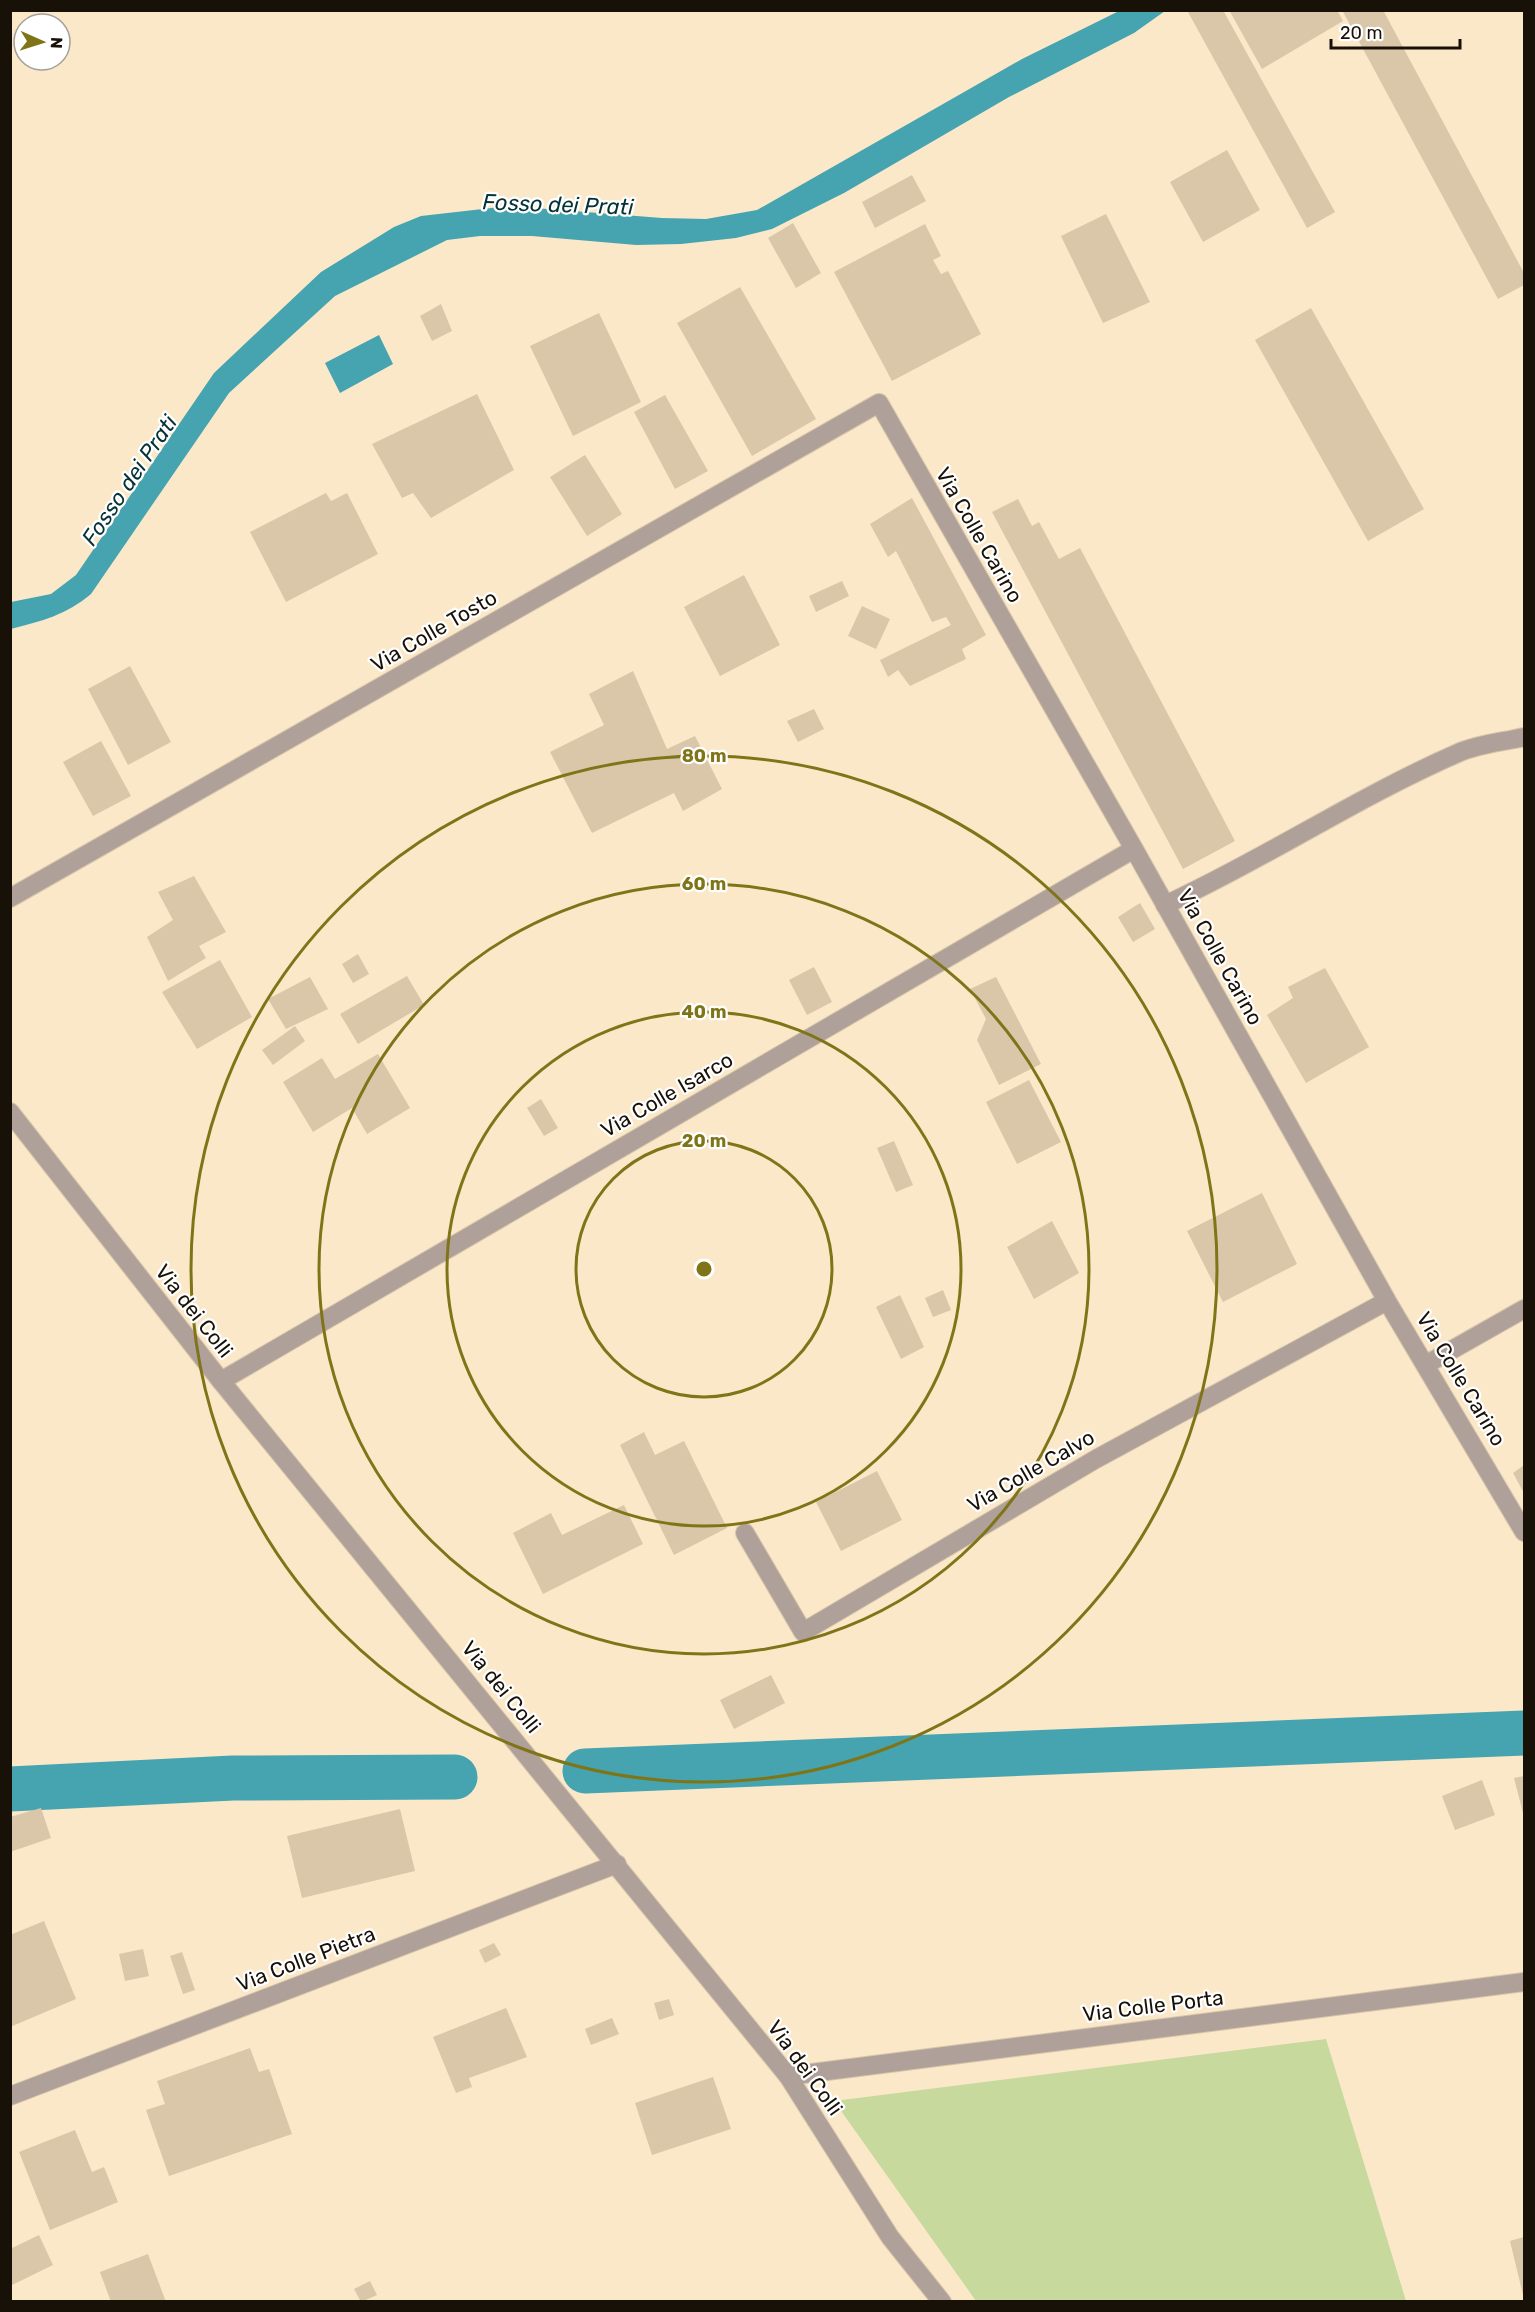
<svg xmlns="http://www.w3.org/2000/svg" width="1535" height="2312" viewBox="0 0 1535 2312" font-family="Rubik,sans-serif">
<rect width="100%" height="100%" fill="#fbe8c9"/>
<path fill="#c7d99c" d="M1326 2039 1406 2301H976L834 2101Z"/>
<path fill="#45a4af" d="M1119 11H1165L1134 33 1009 97 844 193 772 229 736 238 681 244 636 245 532 236H480L447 240 335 296 229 393 91 594C66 615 42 621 11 629V602L51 594 76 575 214 373 321 272 394 227 421 216 509 206 662 218 706 219 757 210 1022 59Z
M379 335 393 364 340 393 325 363Z"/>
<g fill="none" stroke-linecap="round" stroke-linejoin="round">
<path stroke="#45a4af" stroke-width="45" d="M585 1771 1524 1733
M10 1789 233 1778 455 1777"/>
</g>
<path fill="#dac6a8" d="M1190 10H1223L1335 212 1307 228 1188 12Z
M1229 10H1337L1343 21 1262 69Z
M1342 10H1383L1524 273V285L1498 299Z
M1227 150 1260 210 1203 242 1170 182Z
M912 175 926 201 875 228 862 202Z
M1106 214 1150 302 1103 323 1061 236Z
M793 223 821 273 796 288 768 238Z
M925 224 941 256 933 260 941 274 948 271 981 334 892 381 834 272Z
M740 287 816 419 752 456 677 323Z
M441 304 452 331 432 341 420 316Z
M1311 308 1424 509 1368 541 1255 340Z
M599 313 641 402 573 436 530 346Z
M477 394 514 470 431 518 413 493 402 498 372 444Z
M665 395 708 471 675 489 634 412Z
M585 455 622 514 587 536 550 477Z
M326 493 331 501 347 493 378 554 286 602 250 532Z
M912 498 986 635 962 649 966 659 910 686 898 670 888 677 880 660 951 625 946 617 932 622 896 551 888 557 870 524Z
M1018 499 1032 526 1039 522 1059 559 1080 548 1235 841 1183 869 992 512Z
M744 575 780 645 720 676 684 607Z
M842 581 849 596 816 612 809 596Z
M862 606 890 619 876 649 848 636Z
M130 666 171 742 128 765 88 689Z
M633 671 667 749 695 736 722 789 683 811 674 793 592 833 550 752 604 725 589 694Z
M814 709 824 729 798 742 787 721Z
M101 741 131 796 93 816 63 762Z
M194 876 226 932 199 946 206 958 168 981 147 937 173 920 158 892Z
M1140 903 1155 929 1133 942 1118 917Z
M358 954 369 974 353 983 342 964Z
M220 960 252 1017 197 1049 162 992Z
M814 967 832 1002 807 1015 789 980Z
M1325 968 1369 1047 1306 1083 1267 1015 1293 998 1288 987Z
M407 976 424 1005 358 1044 340 1014Z
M310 977 328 1009 286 1029 268 999Z
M996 977 1041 1064 999 1085 977 1040 986 1019 970 989Z
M295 1026 305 1041 273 1065 262 1050Z
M378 1054 410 1108 367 1134 352 1108 313 1132 283 1082 322 1058 335 1079Z
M1029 1080 1061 1142 1017 1164 986 1102Z
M541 1099 558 1128 544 1136 527 1108Z
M894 1141 913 1185 896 1192 877 1148Z
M1262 1193 1297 1264 1223 1302 1187 1231Z
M1052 1221 1079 1273 1034 1299 1007 1247Z
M943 1290 951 1310 933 1317 925 1298Z
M900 1295 924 1347 901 1359 876 1307Z
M644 1432 655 1455 684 1441 727 1528 674 1555 620 1445Z
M1524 1465V1493L1513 1473Z
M877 1471 902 1520 841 1551 816 1502Z
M624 1505 643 1544 543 1594 513 1533 551 1513 562 1535Z
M771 1675 785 1703 734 1729 720 1700Z
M1524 1776V1817L1514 1778Z
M1482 1780 1495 1815 1455 1830 1442 1796Z
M41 1808 51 1838 10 1852V1817Z
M400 1809 415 1871 302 1898 287 1836Z
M44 1921 76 1999 10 2027V1935Z
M494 1943 501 1955 485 1963 479 1950Z
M143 1949 149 1976 125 1981 119 1954Z
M182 1952 195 1990 183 1994 170 1956Z
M669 1999 674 2015 659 2020 654 2003Z
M506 2008 527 2057 469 2078 472 2087 456 2093 433 2037Z
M612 2018 619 2034 591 2045 585 2029Z
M250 2048 259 2072 269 2069 292 2134 169 2176 146 2110 165 2104 157 2081Z
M713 2077 731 2129 652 2155 635 2103Z
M75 2130 92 2172 104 2167 118 2202 50 2230 19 2152Z
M39 2235 53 2265 10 2286V2249Z
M1524 2237V2299L1510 2241Z
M148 2254 166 2302H111L100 2272Z
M370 2281 377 2295 361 2302 354 2289Z"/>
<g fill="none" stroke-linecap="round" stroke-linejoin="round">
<defs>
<path id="lane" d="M1165 905C1265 859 1357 797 1458 753 1478 744 1503 742 1524 737
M10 1112 221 1381 788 2076 890 2237 942 2302"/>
<path id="street" d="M10 898 879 403 1134 849 1387 1301 1524 1532
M1427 1364 1524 1309
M221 1381 1134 849
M745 1533 803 1632 1096 1459 1387 1301
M788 2076 1524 1982
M10 2096 617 1864"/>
</defs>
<use href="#lane" stroke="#d7c6aa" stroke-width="20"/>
<use href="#street" stroke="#d7c6aa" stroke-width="20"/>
<use href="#lane" stroke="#b0a09a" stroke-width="18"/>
<use href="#street" stroke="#b0a09a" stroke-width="18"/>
</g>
<g fill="none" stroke="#7f7518" stroke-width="3">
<circle cx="704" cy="1269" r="128"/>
<circle cx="704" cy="1269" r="257"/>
<circle cx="704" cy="1269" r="385"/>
<circle cx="704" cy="1269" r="513"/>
</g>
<g text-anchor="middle" stroke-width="4.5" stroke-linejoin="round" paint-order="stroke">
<g font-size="21" fill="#181107" stroke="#fff">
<text transform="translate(979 535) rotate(60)" y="7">Via Colle Carino</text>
<text transform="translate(434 631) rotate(-30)" y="7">Via Colle Tosto</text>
<text transform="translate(1220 957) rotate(61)" y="7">Via Colle Carino</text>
<text transform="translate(667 1095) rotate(-30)" y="7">Via Colle Isarco</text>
<text transform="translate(194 1311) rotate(52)" y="7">Via dei Colli</text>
<text transform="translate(1461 1379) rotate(59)" y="7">Via Colle Carino</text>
<text transform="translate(1031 1471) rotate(-30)" y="7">Via Colle Calvo</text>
<text transform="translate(501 1687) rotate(51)" y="7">Via dei Colli</text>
<text transform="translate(306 1959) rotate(-21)" y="7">Via Colle Pietra</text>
<text transform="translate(1153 2006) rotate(-7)" y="7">Via Colle Porta</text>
<text transform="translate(805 2068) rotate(54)" y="7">Via dei Colli</text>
</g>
<g font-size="22" font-style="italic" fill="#033237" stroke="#fff">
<text transform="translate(558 204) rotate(2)" y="8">Fosso dei Prati</text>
<text transform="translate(129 480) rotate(-56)" y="8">Fosso dei Prati</text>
</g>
</g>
<circle cx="704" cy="1269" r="9" fill="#7f7518" stroke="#fff" stroke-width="3"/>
<g font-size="18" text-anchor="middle" font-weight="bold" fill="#7f7518" stroke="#fff" stroke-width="4.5" stroke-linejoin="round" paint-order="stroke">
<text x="704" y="762">80 m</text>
<text x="704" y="890">60 m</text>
<text x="704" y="1018">40 m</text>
<text x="704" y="1147">20 m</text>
</g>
<rect width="1535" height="2312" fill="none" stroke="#181107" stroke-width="24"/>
<g transform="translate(42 42) rotate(93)"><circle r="28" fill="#ffffff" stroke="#a3a09c" stroke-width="1.5"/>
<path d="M0-4.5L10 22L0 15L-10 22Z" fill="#7f7518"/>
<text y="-9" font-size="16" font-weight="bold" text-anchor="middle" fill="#181107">N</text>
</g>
<path d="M1331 39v9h129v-9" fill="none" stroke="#181107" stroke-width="3"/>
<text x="1340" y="39" font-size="18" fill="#181107" stroke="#ffffff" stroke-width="4.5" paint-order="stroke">20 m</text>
</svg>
